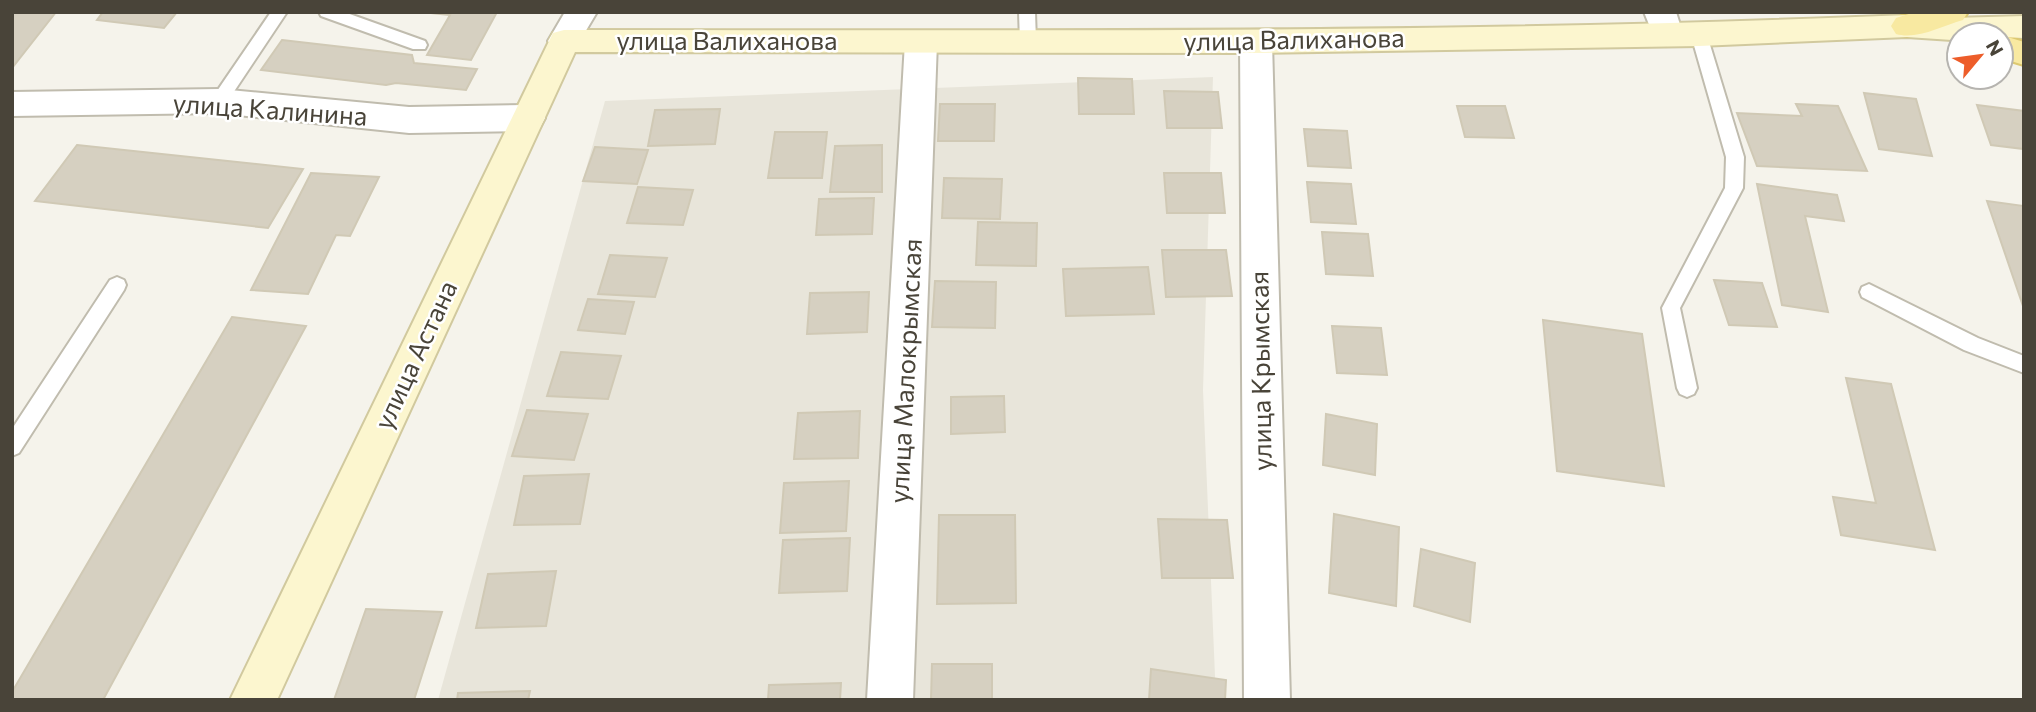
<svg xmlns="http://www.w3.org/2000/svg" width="2036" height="712" viewBox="0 0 2036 712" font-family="Commissioner,sans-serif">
<rect width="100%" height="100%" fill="#f5f3eb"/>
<path fill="#e8e5da" d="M1213 77 1203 390 1216 700H438L605 101Z"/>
<path fill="#d6d0c1" stroke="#d0c9b5" stroke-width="2" d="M12 12H56L12 68Z
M103 12H177L164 28 97 20Z
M421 12H497L471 60 427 55 450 15Z
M282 40 412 55 414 63 477 69 466 90 396 83 386 85 261 70Z
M1078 78 1132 79 1134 114H1079Z
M1164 91 1218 92 1222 128H1167Z
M1864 93 1916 99 1932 156 1879 149Z
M940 104H995L994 141H938Z
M1796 104 1838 106 1867 171 1757 166 1737 113 1802 116Z
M1977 105 2024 111V149L1991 145Z
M1457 106H1505L1514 138 1465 137Z
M720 109 715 144 648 146 655 110Z
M1304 129 1347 131 1351 168 1308 166Z
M775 132H827L822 178H768Z
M77 145 303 169 268 228 35 201Z
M882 145V192H830L835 146Z
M595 147 648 150 637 184 583 181Z
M311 173 379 177 350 236 336 235 308 294 251 290Z
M1164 173H1221L1225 213H1167Z
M944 178 1002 179 1000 219 942 218Z
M1307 182 1351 184 1356 224 1311 222Z
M1757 184 1837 195 1844 221 1805 216 1828 312 1782 305Z
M638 187 693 190 683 225 627 223Z
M874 198 872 234 816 235 819 199Z
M1987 201 2024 206V309Z
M978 222 1037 223 1036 266 976 265Z
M1322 232 1368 234 1373 276 1326 274Z
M1162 250H1226L1232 296 1166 297Z
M610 255 667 258 655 297 598 294Z
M1148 267 1154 314 1066 316 1063 269Z
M1714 280 1762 283 1777 327 1729 325Z
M935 281 996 282 995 328 932 327Z
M869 292 867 332 807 334 810 293Z
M588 299 634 302 625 334 578 330Z
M232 317 306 326 103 700H12V692Z
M1543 320 1642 334 1664 486 1557 471Z
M1332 326 1381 328 1387 375 1337 373Z
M561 352 621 356 608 399 547 396Z
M1846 378 1891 384 1935 550 1841 535 1833 497 1876 503Z
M1004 396 1005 432 951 434V397Z
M527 410 588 414 574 460 512 456Z
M860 411 858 458 794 459 798 413Z
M1326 414 1377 424 1375 475 1323 465Z
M589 474 580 524 514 525 524 476Z
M849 481 846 531 780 533 784 483Z
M1334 514 1399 527 1396 606 1329 593Z
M939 515H1015L1016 603 937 604Z
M1158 519 1227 520 1233 578H1162Z
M850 538 847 591 779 593 783 540Z
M1421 549 1475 563 1470 622 1414 606Z
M556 571 546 626 476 628 488 574Z
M366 609 442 612 414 700H334Z
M932 664H992V700H931Z
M1151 669 1226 680 1225 700H1149Z
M841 683 840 700H768L769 685Z
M530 691 528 700H457L458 693Z"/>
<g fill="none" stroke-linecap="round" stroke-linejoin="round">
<defs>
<path id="lane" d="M271 12H287L225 105H213L211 101 213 97Z
M319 12H344L425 41 427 45 425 49H413L321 16Z
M1019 12H1035L1036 42 1034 46 1028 48 1020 42Z
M1699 29 1707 35 1744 157 1743 188 1680 308 1697 388 1694 394 1687 397 1680 394 1677 388 1662 308 1725 188 1726 157 1691 35Z
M117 277 124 280 126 285 124 290 19 453 12 456V429L110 280Z
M1869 284 1978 338 2024 356V373L1964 350 1862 297 1860 292 1862 287Z"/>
<path id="street" d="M565 12H597L575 49 564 52 553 49 548 41Z
M1644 12H1676L1683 34 1678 42 1667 45 1656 42Z
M921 31 932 34 937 42 913 700H867L905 42 910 34Z
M1256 31 1267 34 1272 42 1290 700H1244L1240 42 1245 34Z
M219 89 409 107 528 105 540 109 545 118 540 127 528 131 409 133 219 113 12 116V92Z"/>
<path id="secondary" d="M1907 15 1952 18 2024 16V38L1959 35V40H1952L1907 37 1699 46 1256 53 575 52 277 700H230L553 33 564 30C1012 30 1460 34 1907 15Z"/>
<path id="primary" d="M1915 12H1968L1963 20C1942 26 1917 40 1896 34L1891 26 1896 18Z
M2000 35H2001L2024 42V65L2001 58Z"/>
</defs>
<use href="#lane" stroke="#c0bcae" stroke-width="4"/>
<use href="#street" stroke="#c0bcae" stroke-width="4"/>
<use href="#secondary" stroke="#d1c99e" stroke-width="4"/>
<use href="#primary" stroke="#ddc971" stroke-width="4"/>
<use href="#lane" fill="#fff" fill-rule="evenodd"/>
<use href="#street" fill="#fff" fill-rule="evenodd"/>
<use href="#secondary" fill="#fcf6cf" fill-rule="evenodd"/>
<use href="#primary" fill="#f8e9a1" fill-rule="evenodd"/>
</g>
<g text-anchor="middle" stroke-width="5" stroke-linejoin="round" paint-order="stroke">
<g font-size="26" fill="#494439" stroke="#fff">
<text transform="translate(1294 40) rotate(-1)" y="9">улица Валиханова</text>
<text x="727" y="50">улица Валиханова</text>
<text transform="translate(270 110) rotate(4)" y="9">улица Калинина</text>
<text transform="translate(416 355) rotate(-65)" y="9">улица Астана</text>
<text transform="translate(906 371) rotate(-87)" y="9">улица Малокрымская</text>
<text transform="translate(1261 371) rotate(-91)" y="9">улица Крымская</text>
</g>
</g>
<rect width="2036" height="712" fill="none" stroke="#494439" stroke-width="28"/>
<g transform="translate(1980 56) rotate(61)"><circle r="33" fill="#ffffff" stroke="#b6b4b0" stroke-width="2"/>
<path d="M0-5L12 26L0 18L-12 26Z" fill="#ed5d2a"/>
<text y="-10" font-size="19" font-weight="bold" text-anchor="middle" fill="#494439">N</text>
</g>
</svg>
